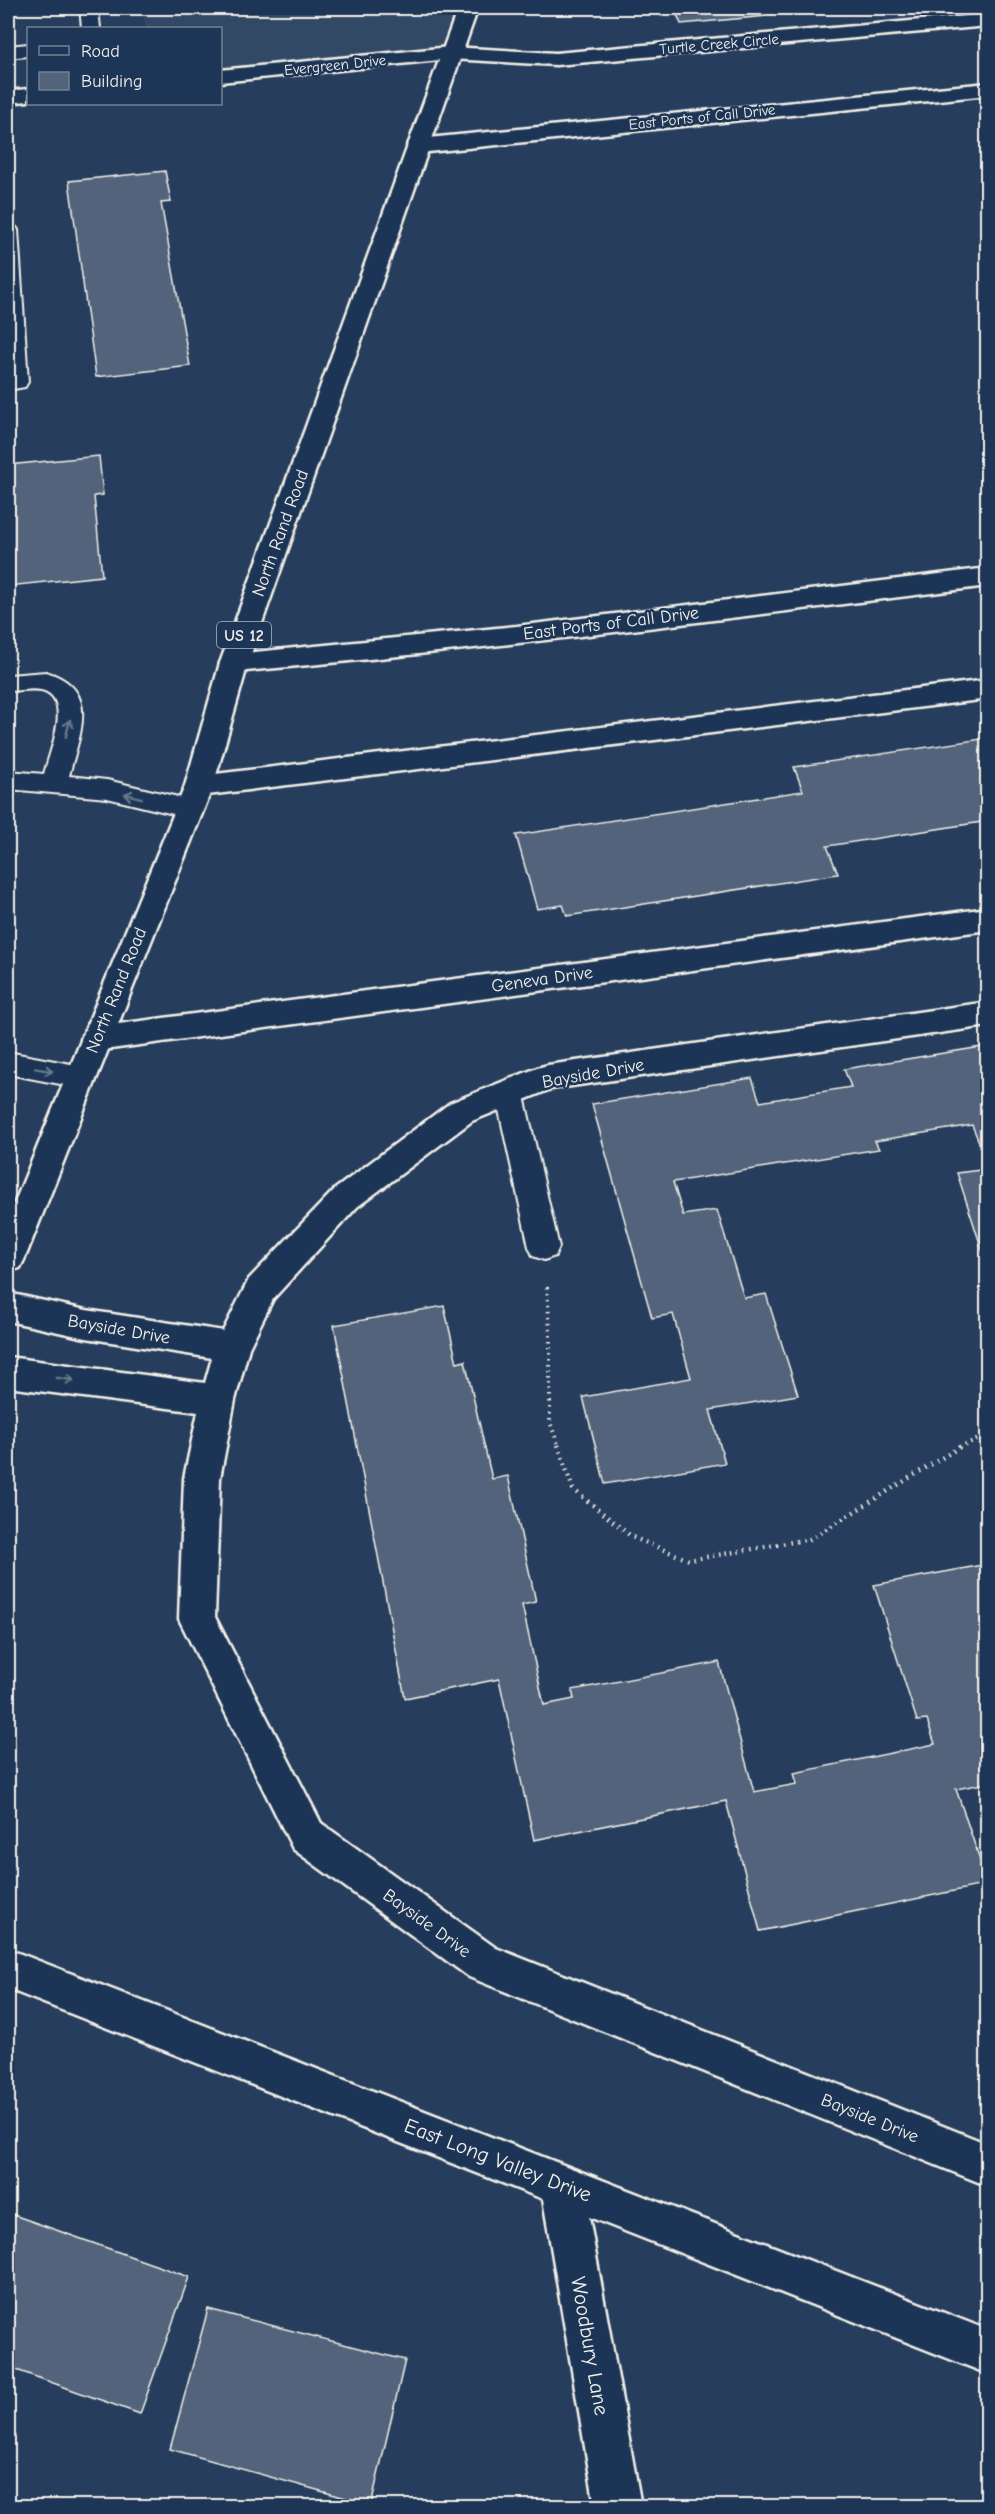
<svg xmlns="http://www.w3.org/2000/svg" width="995" height="2514" viewBox="0 0 995 2514" font-family="'Comic Neue',sans-serif">
<rect width="100%" height="100%" fill="#263d5d"/>
<filter id="ink" filterUnits="userSpaceOnUse"><feTurbulence type="fractalNoise" baseFrequency=".0167" numOctaves="2"/><feDisplacementMap in="SourceGraphic" scale="12" xChannelSelector="R" yChannelSelector="G"/><feConvolveMatrix kernelMatrix="1 2 1 2 8 2 1 2 1" color-interpolation-filters="sRGB"/></filter>
<g filter="url(#ink)">
<path fill="#334966" d="M142 8H468L450 53 221 76 220 28H146Z"/>
<path fill="#52647b" stroke="#f4f1e8" stroke-width="1.5" d="M674 8H763L767 16 681 24Z
M165 171 171 202 161 203 190 366 96 377 69 181Z
M99 456 103 495 94 496 102 576 8 586V465Z
M988 738V821L827 846 838 874 567 916 563 905 537 909 516 835 803 791 794 767Z
M988 1046V1164L972 1125 875 1141 879 1149 673 1182 683 1215 717 1210 744 1298 766 1294 798 1395 710 1410 725 1463 605 1484 583 1397 691 1378 673 1314 652 1318 592 1104 752 1078 760 1102 851 1087 844 1069Z
M988 1169V1268L957 1173Z
M444 1306 457 1363 465 1361 492 1479 508 1476 536 1602 522 1605 544 1705 574 1699 572 1690 719 1662 754 1792 797 1784 794 1773 935 1744 927 1720 917 1721 874 1585 988 1564V1783L956 1789 988 1884 760 1931 726 1801 534 1840 499 1679 405 1698 334 1325Z
M8 2213 189 2277 140 2414 8 2367Z
M208 2309 405 2360 371 2505 170 2449Z"/>
<g fill="none" stroke-linecap="round" stroke-linejoin="round">
<defs>
<path id="lane" d="M80 8H98L100 28H82Z
M28 44V56L8 58V46Z
M8 224 15 226 18 230 28 382 25 387 8 390Z
M46 672C102 689 79 735 69 776L107 780 199 802 203 809 199 816 190 818 107 798 8 789V771L44 774C49 753 74 697 41 690 31 688 18 691 8 691V675Z
M8 1052 81 1066 91 1069 95 1077 91 1085 81 1088 8 1074Z
M509 1081 519 1084 523 1092 559 1247 555 1256 544 1260 533 1256 529 1247 495 1092 499 1084Z"/>
<path id="street" d="M988 14V26L556 65 450 59 220 82V70L450 47 556 53Z
M988 83V95L418 153 410 151 407 146 410 141 418 139Z
M28 89V101L8 103V91Z
M988 568V586C737 617 486 650 234 672L224 670 220 663 224 656 234 654 517 626Z
M988 680V699L199 796 189 793 185 786 189 779 199 776Z
M988 908V930L96 1051 85 1048 81 1039 85 1030 96 1027Z
M988 1002V1026L551 1089 472 1121 357 1207 273 1299 249 1348 235 1400 220 1478 215 1617 321 1823 496 1948 988 2144V2186L469 1977 293 1849 179 1619 184 1478 198 1412 8 1387V1357L205 1383 212 1358 86 1338 8 1321V1293L86 1310 223 1331 249 1279 335 1189 450 1103 537 1068 548 1065Z
M8 1949 988 2330V2374L589 2217 641 2506H595L543 2199 8 1989Z"/>
<path id="primary" d="M458 8H478L248 663 213 786 25 1258 20 1268 8 1272V1219L185 786 220 663Z"/>
</defs>
<use href="#lane" stroke="#f4f1e8" stroke-width="4"/>
<use href="#street" stroke="#f4f1e8" stroke-width="5"/>
<use href="#primary" stroke="#f4f1e8" stroke-width="5"/>
<path stroke="#f4f1e8" stroke-width="4" stroke-dasharray="1.5 4.5" stroke-linecap="butt" d="M547 1287 550 1332V1422L559 1447
M959 1447 988 1435"/>
<path stroke="#f4f1e8" stroke-width="4.5" stroke-dasharray="1.5 5" stroke-linecap="butt" d="M558 1445 573 1489 632 1537 689 1560 810 1539 963 1445"/>
<use href="#lane" fill="#1d3557" fill-rule="evenodd"/>
<use href="#street" fill="#1d3557" fill-rule="evenodd"/>
<use href="#primary" fill="#1d3557" fill-rule="evenodd"/>
</g>
<defs><path id="oneway-shaft" d="M-6 0H5M1.5-3L5.5 0L1.5 3" fill="none" stroke-width="1.6" stroke-linecap="round" stroke-linejoin="round" transform="scale(1.5)"/></defs>
<g stroke="#68778a">
<use href="#oneway-shaft" transform="translate(68 728) rotate(-76)"/>
<use href="#oneway-shaft" transform="translate(133 796) rotate(-166)"/>
<use href="#oneway-shaft" transform="translate(44 1070) rotate(10)"/>
<use href="#oneway-shaft" transform="translate(65 1379) rotate(8)"/>
</g>
</g>
<g text-anchor="middle" stroke-width="5" stroke-linejoin="round" paint-order="stroke">
<g font-size="15" fill="#f4f1e8" stroke="#1d3557">
<text transform="translate(719 44) rotate(-5)" y="5">Turtle Creek Circle</text>
<text transform="translate(335 65) rotate(-6)" y="5">Evergreen Drive</text>
<text transform="translate(702 117) rotate(-6)" y="5">East Ports of Call Drive</text>
</g>
<rect fill="#1d3557" stroke="#b4b9bc" stroke-width="1.5" x="217" y="622" width="54" height="26" rx="4.5"/>
<g font-size="16" font-weight="bold" fill="#f4f1e8">
<text x="244" y="641">US 12</text>
</g>
<g font-size="18" fill="#f4f1e8" stroke="#1d3557">
<text transform="translate(280 533) rotate(-70)" y="6">North Rand Road</text>
<text transform="translate(611 623) rotate(-7)" y="6">East Ports of Call Drive</text>
<text transform="translate(542 979) rotate(-8)" y="6">Geneva Drive</text>
<text transform="translate(116 990) rotate(-68)" y="6">North Rand Road</text>
<text transform="translate(593 1073) rotate(-10)" y="6">Bayside Drive</text>
<text transform="translate(119 1329) rotate(10)" y="6">Bayside Drive</text>
<text transform="translate(427 1923) rotate(36)" y="6">Bayside Drive</text>
<text transform="translate(870 2118) rotate(22)" y="6">Bayside Drive</text>
</g>
<g font-size="21" fill="#f4f1e8" stroke="#1d3557">
<text transform="translate(498 2160) rotate(21)" y="7">East Long Valley Drive</text>
<text transform="translate(590 2346) rotate(80)" y="7">Woodbury Lane</text>
</g>
</g>
<rect width="995" height="2514" fill="none" stroke="#1d3557" stroke-width="30"/>
<rect x="15" y="15" width="965" height="2484" fill="none" stroke="#f4f1e8" stroke-width="2" filter="url(#ink)"/>
<rect x="27" y="27" width="195" height="78" fill="#1d3557" stroke="#738091" stroke-width="1.5"/>
<rect x="39" y="46" width="30" height="9" fill="#1d3557" stroke="#738091" stroke-width="1.5"/>
<text x="81" y="57" font-size="18" fill="#f4f1e8">Road</text>
<rect x="39" y="72" width="30" height="18" fill="#52647b" stroke="#738091" stroke-width="1.5"/>
<text x="81" y="87" font-size="18" fill="#f4f1e8">Building</text>
</svg>
